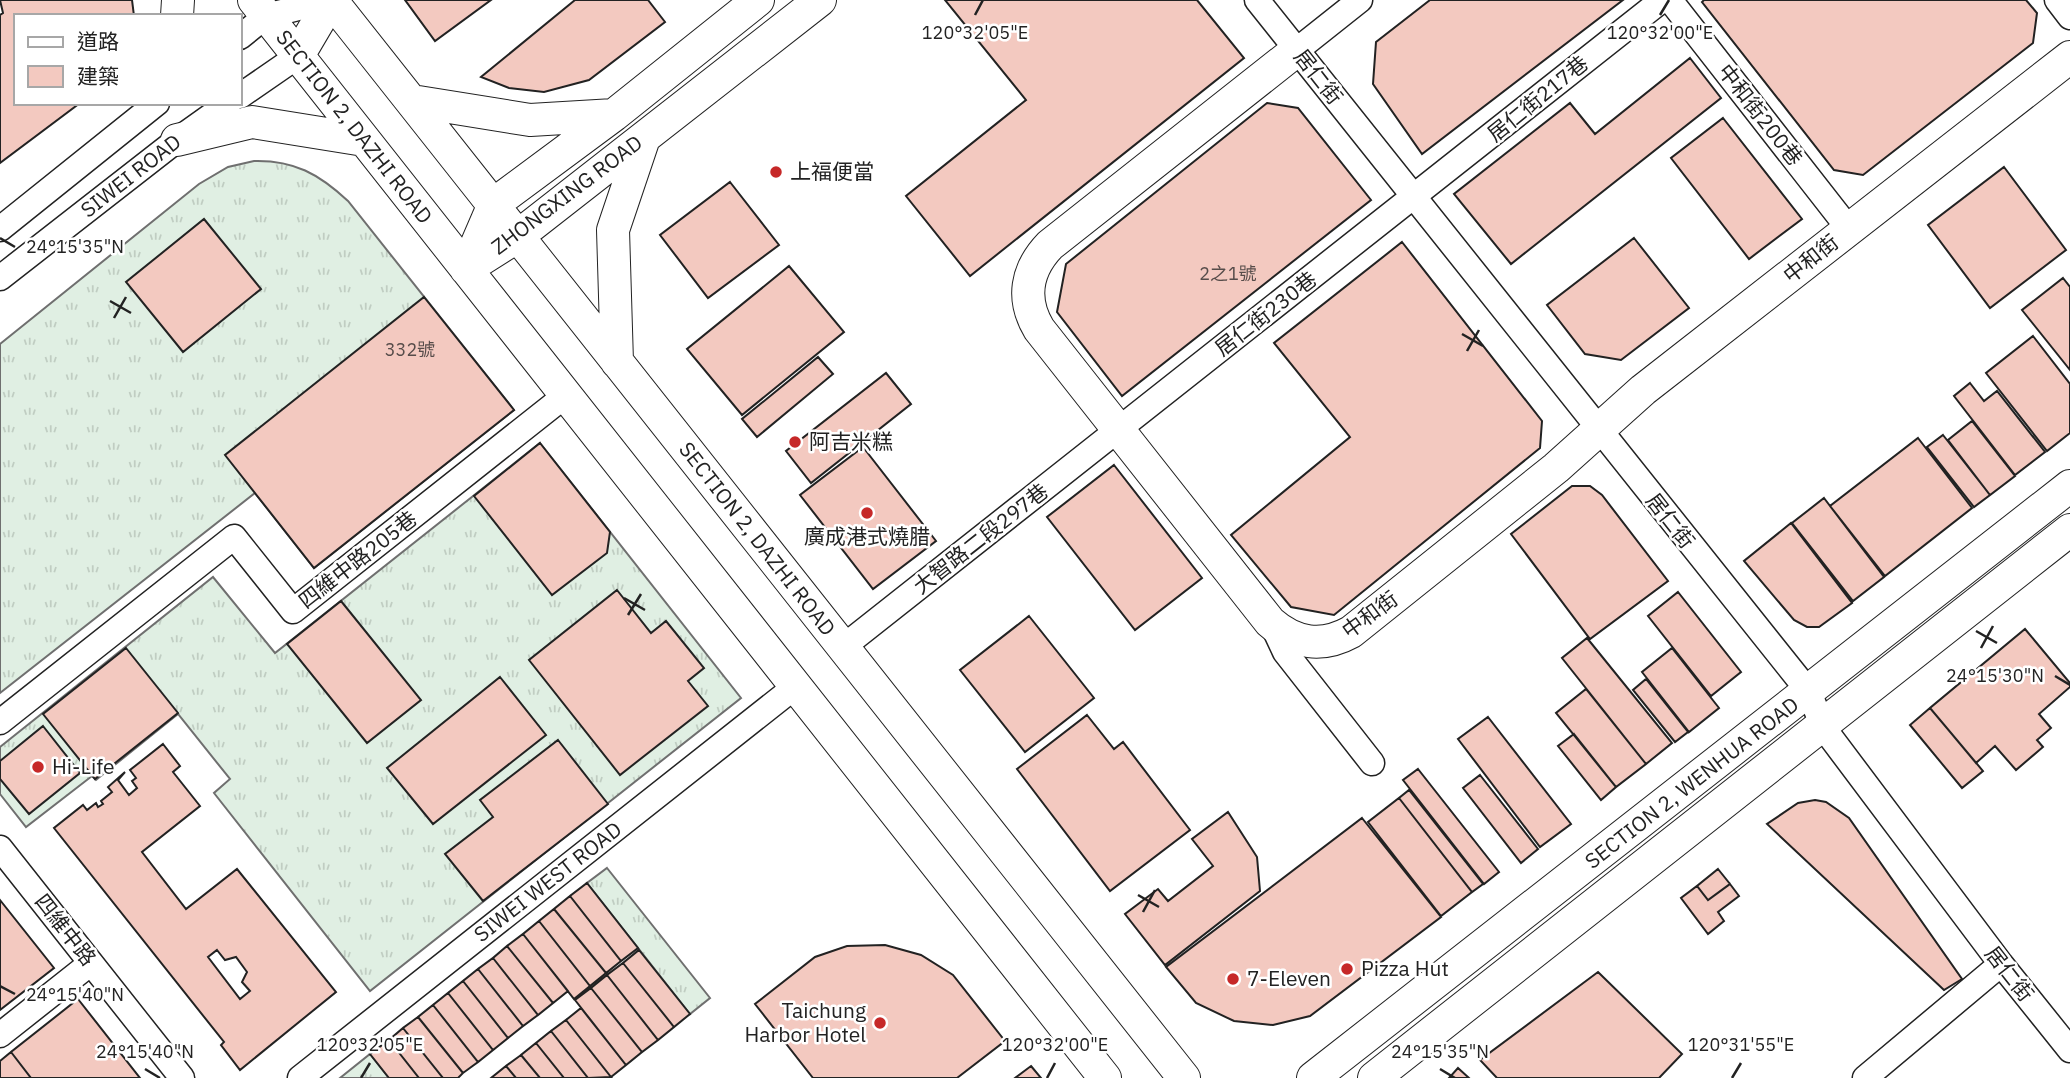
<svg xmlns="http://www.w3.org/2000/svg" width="2070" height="1078" viewBox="0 0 2070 1078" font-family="'IBM Plex Sans','Noto Sans TC',sans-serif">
<defs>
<pattern id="grass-tufts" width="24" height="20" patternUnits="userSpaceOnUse" patternTransform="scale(1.75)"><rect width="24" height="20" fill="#e0efe3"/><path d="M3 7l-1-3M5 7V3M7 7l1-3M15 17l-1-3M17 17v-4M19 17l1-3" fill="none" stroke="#c0cdc2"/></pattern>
</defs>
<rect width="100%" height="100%" fill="#fff"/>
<path fill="url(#grass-tufts)" stroke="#6f6f6f" stroke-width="2" d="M254 161C294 160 319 174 348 201L514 410 314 568 255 493 0 693V344L199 184 228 167Z
M540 443 741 698 370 991 214 793 230 779 178 714 96 780 92 776 26 827 0 794V747L213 577 275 653Z
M607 868 710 998 690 1014 587 883Z
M370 1054 389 1078H340Z"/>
<path fill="#f3c9c0" stroke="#222" stroke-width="2" fill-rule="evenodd" d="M0 0H132L134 16H16V103H80L0 163V15L3 13Z
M405 0H491L435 41Z
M575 0H648L665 22 589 80 544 92 509 88 481 77Z
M945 0H1197L1244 58 970 276 906 196 1026 100Z
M1430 0H1623L1422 154 1373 84 1376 42Z
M1704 0H2026L2037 13 2033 43 1863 175 1834 170 1702 2Z
M1690 58 1721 98 1511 264 1454 194 1570 103 1595 134Z
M1267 103 1298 108 1371 200 1122 396 1057 312 1066 264Z
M1723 118 1802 219 1749 259 1671 158Z
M2004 167 2066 250 1990 308 1928 225Z
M730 182 779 245 708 298 660 235Z
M204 219 261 289 183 352 126 282Z
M1634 238 1689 308 1621 360 1585 354 1547 305Z
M1402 242 1542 421 1540 448 1334 615 1291 607 1231 535 1350 437 1274 343Z
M789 266 844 332 742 415 687 349Z
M2063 278 2070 287V370L2022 310Z
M424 297 514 410 314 568 225 455Z
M2033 336 2070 384V433L2047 451 1986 373Z
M818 357 833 374 757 437 742 419Z
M886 373 911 404 811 483 786 451Z
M1970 383 1984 401 1997 391 2045 452 2015 475 1954 396Z
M1972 421 2015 476 1990 495 1948 440Z
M1943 435 1990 495 1974 507 1927 447Z
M1918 438 1972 508 1885 576 1830 506Z
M540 443 610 532 607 553 552 595 474 496Z
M863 447 936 541 873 589 800 495Z
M1114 465 1202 578 1135 630 1047 517Z
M1572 486H1590L1602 495 1668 581 1590 639 1511 534Z
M1824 498 1884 577 1853 601 1792 523Z
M1791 523 1852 603 1819 627H1807L1794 620 1744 561Z
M617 590 651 633 666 621 704 668 688 681 708 706 620 775 529 660Z
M1678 592 1741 672 1711 696 1648 616Z
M341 601 421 700 367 743 287 644Z
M1029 616 1094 698 1025 752 960 670Z
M2025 629 2070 683V687L2039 714 2051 728 2037 740 2043 747 2016 770 1995 746 1976 763 1930 708Z
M1587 638 1672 743 1646 764 1562 658Z
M126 648 178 713 95 779 43 714Z
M1672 648 1719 708 1689 732 1642 672Z
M500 677 546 735 433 824 387 768Z
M1646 679 1688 732 1675 742 1633 690Z
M1586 689 1646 764 1616 787 1556 713Z
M1930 708 1983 771 1962 788 1910 725Z
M1087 715 1114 749 1123 742 1190 830 1110 891 1017 769Z
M1488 717 1571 824 1540 847 1458 739Z
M43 726 80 773 29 814 0 779V761Z
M1574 734 1616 787 1601 800 1558 746Z
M558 740 608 804 483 901 445 854 493 817 480 800Z
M163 744 180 766 173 772 200 806 142 852 186 909 237 869 336 992 240 1070 221 1045 224 1042 54 828 83 805 87 810 96 803 98 807 103 804 101 801 112 792 108 787 125 772 118 780 129 795 137 788 132 781 136 778 130 770ZM217 950 225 960 236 957 247 972 242 982 250 991 240 999 208 957Z
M1418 769 1499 872 1484 884 1403 780Z
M1480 775 1538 849 1521 863 1463 788Z
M1409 790 1483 884 1472 892 1399 798Z
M1399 798 1472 892 1441 916 1368 822Z
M1815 800 1826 802 1849 818 1962 979 1944 990 1767 824 1798 803Z
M1228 812 1257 857 1260 891 1165 965 1125 914 1158 889 1168 901 1213 866 1192 839Z
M1362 818 1441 917 1310 1016 1273 1025 1234 1021 1196 1003 1166 967Z
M1718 869 1730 884 1708 900 1697 886Z
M587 883 638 948 621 961 570 896Z
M1730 884 1739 896 1718 912 1724 921 1708 934 1681 898 1697 886 1708 900Z
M570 896 621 961 606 973 554 909Z
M0 900 54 968 0 1010Z
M554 909 606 973 590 986 539 921Z
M539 921 590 986 574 999 523 934Z
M523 934 568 991 553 1003 507 946Z
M885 945 921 955 953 975 1005 1041 957 1078H813L755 1004 815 957 847 946Z
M507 946 553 1003 538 1015 493 958Z
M639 950 690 1014 674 1027 623 963Z
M493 958 538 1015 523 1026 478 969Z
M623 963 674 1027 658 1040 607 975Z
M478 969 523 1026 508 1038 463 981Z
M1598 972 1682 1054 1659 1078H1497L1480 1060Z
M607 975 658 1040 642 1052 591 988Z
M463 981 508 1038 493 1050 448 993Z
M591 988 642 1052 626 1065 575 1000Z
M448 993 493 1050 478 1062 433 1005Z
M78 999 140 1078H31L11 1052Z
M433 1005 478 1062 463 1073 418 1017Z
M581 1008 626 1065 611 1077 566 1020Z
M418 1017 463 1073 458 1078H443L403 1028Z
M566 1020 611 1077 588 1078 551 1031Z
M403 1028 443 1078H419L389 1040Z
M551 1031 588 1078H564L536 1043Z
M389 1040 419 1078H389L370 1054Z
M536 1043 564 1078H540L521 1055Z
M11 1052 31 1078H0V1061Z
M521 1055 540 1078H516L506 1066Z
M506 1066 516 1078H491Z
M1031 1066 1041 1078H1015Z
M1458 1068 1469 1078H1449Z"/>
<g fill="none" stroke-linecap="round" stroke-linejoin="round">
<defs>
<path id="minor" d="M1257 0 1809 692 1823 727 2001 964 2070 1050
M1670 0 1849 229
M2057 0 2070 17
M240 37 266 16 330 0
M1297 50 1360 0
M240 96 298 56
M0 229 157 103
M0 278 177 140 229 103
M1271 622 1285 652 1372 763
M843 647 1662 0
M0 722 234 537 293 611 566 395
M0 848 182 1078
M0 1035 91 963
M300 1078 796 686
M1865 1078 2001 964"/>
<path id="tertiary" d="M254 0 1105 1078
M331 0 1184 1078
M177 16 178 0
M1297 50 1050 245C1026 270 1021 299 1039 329L1270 622C1295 644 1322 648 1351 632L1556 468 1643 390 2070 57
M298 56 331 0
M412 101 530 120 614 115
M177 140 252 122 364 140
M466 269 518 236 820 0
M466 269 494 204 614 115 758 0
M617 362 613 230 644 138
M1313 1078 2070 486
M1374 1078 2070 530"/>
</defs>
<use href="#minor" stroke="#222" stroke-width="27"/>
<use href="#tertiary" stroke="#222" stroke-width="34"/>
<use href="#minor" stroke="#fff" stroke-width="24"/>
<use href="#tertiary" stroke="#fff" stroke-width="32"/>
</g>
<path fill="none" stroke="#222" stroke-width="2.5" d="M975 15 983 0M1660 15 1669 0M0 238 15 247M110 301 131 313M114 318 126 297M1462 334 1483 346M1467 351 1479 330M624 598 645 610M628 615 641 594M1976 631 1997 643M1981 648 1993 626M2055 676 2070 685M1138 895 1159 907M1143 912 1155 890M0 986 15 994M145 1069 160 1078M1440 1069 1455 1078M361 1078 370 1063M1047 1078 1055 1063M1732 1078 1741 1063"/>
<g fill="#c62828" stroke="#fff" stroke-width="2.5">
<circle cx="776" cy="172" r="7"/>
<circle cx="795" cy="442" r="7"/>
<circle cx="867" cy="513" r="7"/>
<circle cx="38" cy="767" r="7"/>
<circle cx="1347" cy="969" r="7"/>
<circle cx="1233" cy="979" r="7"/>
<circle cx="880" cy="1023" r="7"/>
</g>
<g text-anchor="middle" stroke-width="5" stroke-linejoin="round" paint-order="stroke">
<g font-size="18" fill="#564c4a">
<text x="1228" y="280">2之1號</text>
<text x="410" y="356">332號</text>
</g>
<g font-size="21" fill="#222" stroke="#fff">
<text transform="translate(1318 77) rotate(52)" y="7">居仁街</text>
<text transform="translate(1538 99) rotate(-39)" y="7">居仁街217巷</text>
<text transform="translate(1760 115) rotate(52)" y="7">中和街200巷</text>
<text transform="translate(354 127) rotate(52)" y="7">SECTION 2, DAZHI ROAD</text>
<text transform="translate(131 176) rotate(-38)" y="7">SIWEI ROAD</text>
<text transform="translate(567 195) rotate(-37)" y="7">ZHONGXING ROAD</text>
<text transform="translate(1811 259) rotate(-38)" y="7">中和街</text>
<text transform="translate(1266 314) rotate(-38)" y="7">居仁街230巷</text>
<text transform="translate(1670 521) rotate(52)" y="7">居仁街</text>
<text transform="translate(757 539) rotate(52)" y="7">SECTION 2, DAZHI ROAD</text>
<text transform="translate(981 539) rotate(-38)" y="7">大智路二段297巷</text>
<text transform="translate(358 560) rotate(-38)" y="7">四維中路205巷</text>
<text transform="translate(1370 615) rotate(-36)" y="7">中和街</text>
<text transform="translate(1692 783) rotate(-38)" y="7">SECTION 2, WENHUA ROAD</text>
<text transform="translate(548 882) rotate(-38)" y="7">SIWEI WEST ROAD</text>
<text transform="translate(65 930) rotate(52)" y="7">四維中路</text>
<text transform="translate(2009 974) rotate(52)" y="7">居仁街</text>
</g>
<g font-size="21" fill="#222" stroke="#fff" text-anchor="start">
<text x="790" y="179">上福便當</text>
<text x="809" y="449">阿吉米糕</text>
<text x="867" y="544" text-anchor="middle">廣成港式燒腊</text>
<text x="52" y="774">Hi-Life</text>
<text x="1361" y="976">Pizza Hut</text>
<text x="1247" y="986">7-Eleven</text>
<text x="866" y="1018" text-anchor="end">Taichung<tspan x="866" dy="24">Harbor Hotel</tspan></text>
</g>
</g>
<g font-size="18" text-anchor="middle" fill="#222" stroke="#fff" stroke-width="5" stroke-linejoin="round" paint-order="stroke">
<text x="975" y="39">120°32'05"E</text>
<text x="1660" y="39">120°32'00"E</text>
<text x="75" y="253">24°15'35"N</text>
<text x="1995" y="682">24°15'30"N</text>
<text x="75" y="1001">24°15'40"N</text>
<text x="370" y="1051">120°32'05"E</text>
<text x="1055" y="1051">120°32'00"E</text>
<text x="1741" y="1051">120°31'55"E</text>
<text x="145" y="1058">24°15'40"N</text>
<text x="1440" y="1058">24°15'35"N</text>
</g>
<rect x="14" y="14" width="228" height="91" fill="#ffffff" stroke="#a7a7a7" stroke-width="2"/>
<rect x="28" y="37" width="35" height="10" fill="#ffffff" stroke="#a7a7a7" stroke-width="2"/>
<text x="77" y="49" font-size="21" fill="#222222">道路</text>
<rect x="28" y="66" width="35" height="21" fill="#f3c9c0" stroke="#a7a7a7" stroke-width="2"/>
<text x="77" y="84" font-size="21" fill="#222222">建築</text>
</svg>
